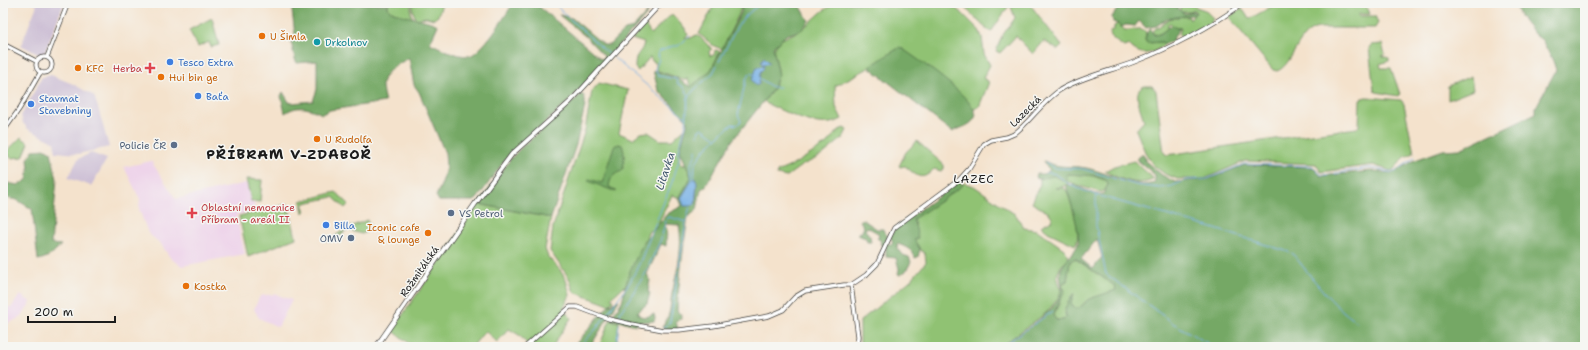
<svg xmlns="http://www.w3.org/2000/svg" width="1588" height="350" viewBox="0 0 1588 350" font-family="'Shantell Sans',sans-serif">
<rect width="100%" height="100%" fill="#f6f6f2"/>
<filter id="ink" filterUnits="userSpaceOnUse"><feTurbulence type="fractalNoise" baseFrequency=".025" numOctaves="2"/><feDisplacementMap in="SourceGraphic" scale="8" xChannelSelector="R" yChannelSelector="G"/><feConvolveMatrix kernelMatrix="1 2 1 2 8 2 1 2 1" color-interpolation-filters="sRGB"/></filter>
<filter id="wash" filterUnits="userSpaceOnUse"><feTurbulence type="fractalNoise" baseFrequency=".012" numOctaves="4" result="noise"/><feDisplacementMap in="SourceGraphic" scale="16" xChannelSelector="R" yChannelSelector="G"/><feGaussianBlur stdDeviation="0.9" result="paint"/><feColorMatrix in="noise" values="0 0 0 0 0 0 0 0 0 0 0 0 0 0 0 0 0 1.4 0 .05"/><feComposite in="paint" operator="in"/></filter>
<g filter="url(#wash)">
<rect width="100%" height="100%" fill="#f4e2cc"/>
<path fill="#edd0e9" d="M151 161 176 199 246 183 250 200 255 205 252 211 236 215 245 254 182 266 171 259 161 244 148 233 139 209 140 199 124 167Z
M275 294 292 300 278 327 259 318 254 309 260 296Z
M20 295 31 302 21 317 3 326V304L11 308Z"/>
<path fill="#ccbed4" d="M32 3H64L45 52 40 55 21 45 37 5Z
M51 75 73 84 94 96 98 108 109 147 78 154 56 152 54 142 28 129 23 123 21 116 42 77Z
M91 153 107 159 91 186 68 178 78 159Z"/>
<path fill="#90c273" stroke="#566f48" d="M388 3H411V14L413 18 400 15 388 9Z
M413 3H442V4L438 16 434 19 426 17 416 19C413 13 412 9 413 3Z
M715 3H742L739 14 722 49 714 46 699 34Z
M836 3H948L963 14 979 30 982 37 984 54 990 65 983 78 989 82 979 107 974 109 968 102 900 47 878 63 835 86 836 107 842 119C819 132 789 113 767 104L764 101C773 91 781 78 777 65 776 60 773 54 774 49 777 38 793 35 801 30 813 21 822 9 836 3Z
M960 3H1029L1062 46 1058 50 1044 41 1033 54 1016 36 1000 53 996 51 1002 36 1015 18 1010 4 991 32C985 29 967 9 960 3Z
M1180 3H1193L1196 7 1205 10 1213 18 1211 23 1182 38 1179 35 1181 28H1176L1170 23 1168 24V29L1157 35 1152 33C1154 28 1157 28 1161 25 1171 16 1176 16 1189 17L1190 20 1196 12 1194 10 1191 12H1180Z
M1278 3H1363L1368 9 1370 14H1359L1358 16H1375L1378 23 1375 28H1321C1317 28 1313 29 1309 32 1297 40 1290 67 1277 71L1273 70 1229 17 1240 9 1243 10 1248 17 1251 18Z
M672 14 686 30 685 31 688 34 685 38H691L696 35 700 37 712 49 709 51 710 56 714 55 715 50 720 51 711 70 691 87 687 78V80H684L656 70V63L652 61 650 57 638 71 635 68C635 51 641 55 644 43L632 39 645 25 651 34Z
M212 18 219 45 211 47 209 42 198 47 189 30Z
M1118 24 1125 30C1134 31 1150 23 1145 40L1147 43 1162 42H1164V45C1152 55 1140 57 1129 45L1124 47C1119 43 1110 39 1110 32L1114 30V26Z
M1382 44 1385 54 1381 56 1389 58V61L1380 64 1381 68H1391L1400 94 1398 96 1376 92 1374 90 1369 48 1371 45Z
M1471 76 1473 90 1448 100V86Z
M599 83 628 90 619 133 633 139 640 133 648 132 660 140H672L684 129 680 150V162L683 166 684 163 692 177 680 198 672 195 655 230 649 231 624 288 623 287 611 298 614 300 609 305 574 292 569 278 550 251 553 227 585 130 592 91Z
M1145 86H1152L1156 91 1164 153 1167 155 1296 136 1357 128 1359 126 1360 99 1367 97 1401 100 1404 104 1414 153 1405 157 1394 169 1391 171 1373 165 1321 172 1316 164 1245 161 1204 179H1177L1165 174 1153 165 1145 152 1136 130 1144 121C1142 111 1130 90 1145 86Z
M844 128 847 130 843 138 821 156 801 166 786 177 777 175V172L793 165 828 143 839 130Z
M21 137 29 143 23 157 11 158 6 152Z
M917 141 944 165V169L941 171 934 169C921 183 916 175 905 166L900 167 899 166 906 152Z
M1134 161 1153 178 1152 180C1138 187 1117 178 1105 171L1114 166Z
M1066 174 1090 175 1108 181V185C1106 188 1105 191 1101 192 1097 192 1074 184 1070 182L1062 187 1055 188H1064L1067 191C1071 204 1083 233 1075 245L1048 232 1041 226 1052 220V217L1049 213 1032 203 1040 184V177Z
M246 179 262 180 260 202 251 201Z
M964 183 974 186 1010 211 1016 215 1024 228 1037 230 1064 249 1068 255 1069 259 1061 266 1057 275 1061 292 1057 300 1046 313 1000 347H860V321L912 279 926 262 925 254 914 244 911 219Z
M336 192 349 204 345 208 333 197 305 203 303 206 305 211 303 213 301 201Z
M288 204 289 206 286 207V210L290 211 296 238 248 257 239 216Z
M478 204 551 218 545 249 548 257 560 270 566 280 570 295 563 309 571 318 552 347H530L519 335 509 329 497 342 485 331 472 347H414L392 330 434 270Z
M367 220 371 227 370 230 362 234 351 231 350 229 343 232V234L327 242 345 229Z
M1074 258 1115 286 1116 291 1089 299 1079 308H1075L1071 303 1074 294 1065 313 1066 317 1064 320H1056L1053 315 1059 304 1064 288 1062 286 1063 283 1067 281 1070 262Z
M610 320 619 322 617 341 630 343 634 347H599Z"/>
<path fill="#74a865" stroke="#486240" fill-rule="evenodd" d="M319 3 388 4V9C404 19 423 17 438 25L430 43C441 48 455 56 468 56 480 56 507 14 513 3L536 4 600 58 603 59 604 56 585 36 559 15 572 18 604 45H609L625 30 633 28 654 5 643 19 571 99 505 160 477 199 474 201H439L436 196 442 183 446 167 445 153 419 92 414 85 409 58C398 64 382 72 382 86 382 91 384 97 385 102L330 110 322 114C309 108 298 104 285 113L281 96 283 92 289 102 292 103 313 101 317 89V61L297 63 295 59 291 42 295 36 292 10Z
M742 3H799L809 21 801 30 786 35 773 47 779 75 771 92 732 141 705 187 701 189 697 210 688 217C683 248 679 280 677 311L681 314 682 318 676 322 678 329 665 331 662 327C673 313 669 304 673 289 678 267 683 247 679 225L664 224 667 230 666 246 661 244 647 274 650 280 648 292 650 293 647 304 637 312 640 316 646 317 654 314 655 318 654 321 640 322 636 325 611 319 622 301 629 273 643 243 667 214 682 206 679 198 691 177 680 150 688 121 658 90 653 70 678 79 691 87 711 70 741 13ZM692 180 697 186 696 202 681 198Z
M1125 3H1179L1177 8C1188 18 1184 11 1196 12L1194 15 1168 18 1156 26 1146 28 1139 21 1135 26 1126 25 1121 27 1118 24 1113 22 1112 17 1116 11Z
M1515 3H1585V347H1000C1018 334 1055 314 1061 293 1063 284 1058 277 1061 269 1064 262 1076 251 1078 244 1081 232 1069 198 1066 185 1079 182 1090 197 1103 194L1108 185 1107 181 1095 176 1067 174V182L1054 176 1038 179 1035 177 1036 174H1044L1050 170 1044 163V161C1059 169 1070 165 1086 168 1104 171 1137 190 1154 183L1155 179V175L1136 159 1143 154 1146 158 1144 160 1162 175 1175 182 1208 179 1244 165 1313 167 1321 176 1371 171 1393 173 1415 160 1443 150 1460 149 1536 113V107L1556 70 1553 61 1542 40 1535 35 1520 16ZM1097 239 1102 257 1093 269 1081 259ZM1075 258 1115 286 1116 290 1089 299 1079 308H1075L1071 303 1074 294H1073L1065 308 1066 317 1064 320H1056L1053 315 1065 290 1062 286 1063 283 1067 281 1070 262Z
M1172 25 1176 28H1180L1172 40 1174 41 1164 44 1162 42 1147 43 1145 40 1147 32 1150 29 1154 35 1160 34Z
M900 47C917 59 973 96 976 115 973 126 961 127 952 132L869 67Z
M581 94C586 96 585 101 585 106L576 145 551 218 478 204 512 157 522 147 558 116Z
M619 144 622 145C625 152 625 165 622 171 613 174 610 178 609 187L616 190V192L588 181 589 179 602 183 614 146Z
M46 149 51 152 57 179 51 244 61 245C54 253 48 258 38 260L32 209 17 200 7 198 3 195V178L7 183 18 185 27 180 29 169 28 159 33 150Z
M960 181 963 185 941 201 913 219C915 226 917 231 918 238L915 239V241L920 249 918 257 915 258C913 250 906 247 898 244L896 245 903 255 909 257 911 262C908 267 906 274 899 275L898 273 899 269 896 258 886 257V247L880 244 881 241 877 238 879 236 878 233 867 227 865 230 870 236 871 242H867L866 238 857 235 859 232 861 233 864 227 860 221 862 219 877 229H883L884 232 888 236 886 241 891 245 893 242 890 236 896 227Z
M619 300 590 347H573L608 306Z"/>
<path fill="#75afe5" stroke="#486680" d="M764 57 770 63 763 64 764 68 760 72 759 84 756 86 752 80 757 67 763 66 761 62Z
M695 178 697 183 695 204 691 206H684L681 198 692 180Z"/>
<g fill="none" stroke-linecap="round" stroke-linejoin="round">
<path stroke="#75afe5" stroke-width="1" d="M555 3 562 12 611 56
M614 58 685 117
M759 78 772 87H780
M689 95 682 86 678 84 676 79 659 76 655 69 659 59 658 52 673 46H678L690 36
M698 135 699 130 702 128 716 138
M1045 162 1055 168 1083 169 1136 185 1160 188 1172 186 1186 180 1207 179 1244 164 1312 166C1317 168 1317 174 1324 175L1370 168 1390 172H1395L1415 157
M1045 173C1058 171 1060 179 1069 184 1077 189 1087 191 1096 195V226L1106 274 1169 320
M694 179 695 163 706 148 732 124 737 125 741 121 738 115 746 79 750 73 755 75
M692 181 691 164 696 154V150
M1096 195 1212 228 1289 252
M1292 253C1312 277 1331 305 1357 322
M620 319V313L645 274 661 239 666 220 669 217 686 222 690 206
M1171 322 1214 347
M663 328 670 322 686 223
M618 343 634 347
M579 347 596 329 630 282 640 262 672 182 679 160V150L686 123 688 97 694 90 713 73 736 29 744 17 761 3
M616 347 619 324
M641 347 646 344
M1001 347 1053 311"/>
</g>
</g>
<g filter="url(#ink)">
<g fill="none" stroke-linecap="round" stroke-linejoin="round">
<defs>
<path id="secondary" d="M3 44 36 61
M36 65a8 8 0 1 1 16 0a8 8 0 1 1-16 0Z
M47 57 68 3
M3 132 20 108 40 73
M851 285 858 336 857 347
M525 347 570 307H577L609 319 631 324 663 330H679L713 326 769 316 783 310 795 297 805 291 844 285H851L866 275 877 264 894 228 959 180 969 169 984 144 991 140 1007 137 1014 134C1031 121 1042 102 1060 90 1081 77 1111 71 1134 62 1173 47 1210 27 1244 3"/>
<path id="primary" d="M376 347 475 204 512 154 570 102 661 3"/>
</defs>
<use href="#secondary" stroke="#3c3a36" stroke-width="5"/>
<use href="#primary" stroke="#3c3a36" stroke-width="5.5"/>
<use href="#secondary" stroke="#fff" stroke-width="3.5"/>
<use href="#primary" stroke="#fff" stroke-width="4"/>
</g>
</g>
<g fill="#e8710a" stroke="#f6f6f2" stroke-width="1.5">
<circle cx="262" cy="36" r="4"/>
<circle cx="78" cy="68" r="4"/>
<circle cx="161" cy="77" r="4"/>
<circle cx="317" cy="139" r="4"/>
<circle cx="428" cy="233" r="4"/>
<circle cx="186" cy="286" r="4"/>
</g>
<circle fill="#0f9aa8" stroke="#f6f6f2" stroke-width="1.5" cx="317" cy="42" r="4"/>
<g fill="#3f7fe0" stroke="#f6f6f2" stroke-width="1.5">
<circle cx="170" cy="62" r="4"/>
<circle cx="198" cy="96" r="4"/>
<circle cx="31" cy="104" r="4"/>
<circle cx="326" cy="225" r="4"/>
</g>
<g fill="#e0444e" stroke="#f6f6f2" stroke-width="1.5">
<path d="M148 62h4v4h4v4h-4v4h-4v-4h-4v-4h4z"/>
<path d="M190 207h4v4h4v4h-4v4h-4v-4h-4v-4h4z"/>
</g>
<g fill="#5c6f8a" stroke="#f6f6f2" stroke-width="1.5">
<circle cx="174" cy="145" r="4"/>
<circle cx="451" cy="213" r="4"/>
<circle cx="351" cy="238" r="4"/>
</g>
<g text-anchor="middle" stroke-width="3" stroke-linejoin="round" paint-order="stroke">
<g font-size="10" fill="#c56008" stroke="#f6f6f2" text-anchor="start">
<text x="270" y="40">U Šimla</text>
<text x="86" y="72">KFC</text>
<text x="169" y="81">Hui bin ge</text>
<text x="325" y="143">U Rudolfa</text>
<text x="420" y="231" text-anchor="end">Iconic cafe<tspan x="420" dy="12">&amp; lounge</tspan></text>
<text x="194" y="290">Kostka</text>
</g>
<g font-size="10" fill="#0d838f" stroke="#f6f6f2" text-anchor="start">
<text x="325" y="46">Drkolnov</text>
</g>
<g font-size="10" fill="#366cbe" stroke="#f6f6f2" text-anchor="start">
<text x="178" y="66">Tesco Extra</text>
<text x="206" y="100">Baťa</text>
<text x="39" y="102">Stavmat<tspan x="39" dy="12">Stavebniny</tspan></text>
<text x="334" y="229">Billa</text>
</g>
<g font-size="10" fill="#be3a42" stroke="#f6f6f2" text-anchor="end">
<text x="142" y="72">Herba</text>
<text x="201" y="211" text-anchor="start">Oblastní nemocnice<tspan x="201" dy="12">Příbram - areál II</tspan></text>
</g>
<g font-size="10" fill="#1c1c1c" stroke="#f6f6f2">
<text transform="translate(1025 111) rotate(-45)" y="4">Lazecká</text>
<text transform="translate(419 271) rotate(-55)" y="4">Rožmitálská</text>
</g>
<g font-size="10" fill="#4e5e75" stroke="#f6f6f2" text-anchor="end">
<text x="166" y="149">Policie ČR</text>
<text x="459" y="217" text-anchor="start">VS Petrol</text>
<text x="343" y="242">OMV</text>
</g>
<g font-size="11" font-style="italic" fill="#40576c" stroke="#f6f6f2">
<text transform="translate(665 171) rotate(-72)" y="4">Litavka</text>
</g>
<g font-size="12" letter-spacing="1" fill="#1c1c1c" stroke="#f6f6f2">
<text x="974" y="183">LAZEC</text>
</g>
<g font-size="14" font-weight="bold" letter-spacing="1" fill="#1c1c1c" stroke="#f6f6f2">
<text x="289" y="159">PŘÍBRAM V-ZDABOŘ</text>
</g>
</g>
<rect width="1588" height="350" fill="none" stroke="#f6f6f2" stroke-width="16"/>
<path d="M28 316v6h87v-6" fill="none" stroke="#1c1c1c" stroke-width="2"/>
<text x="34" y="316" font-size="12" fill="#1c1c1c" stroke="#f6f6f2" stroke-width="3" paint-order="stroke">200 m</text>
</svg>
